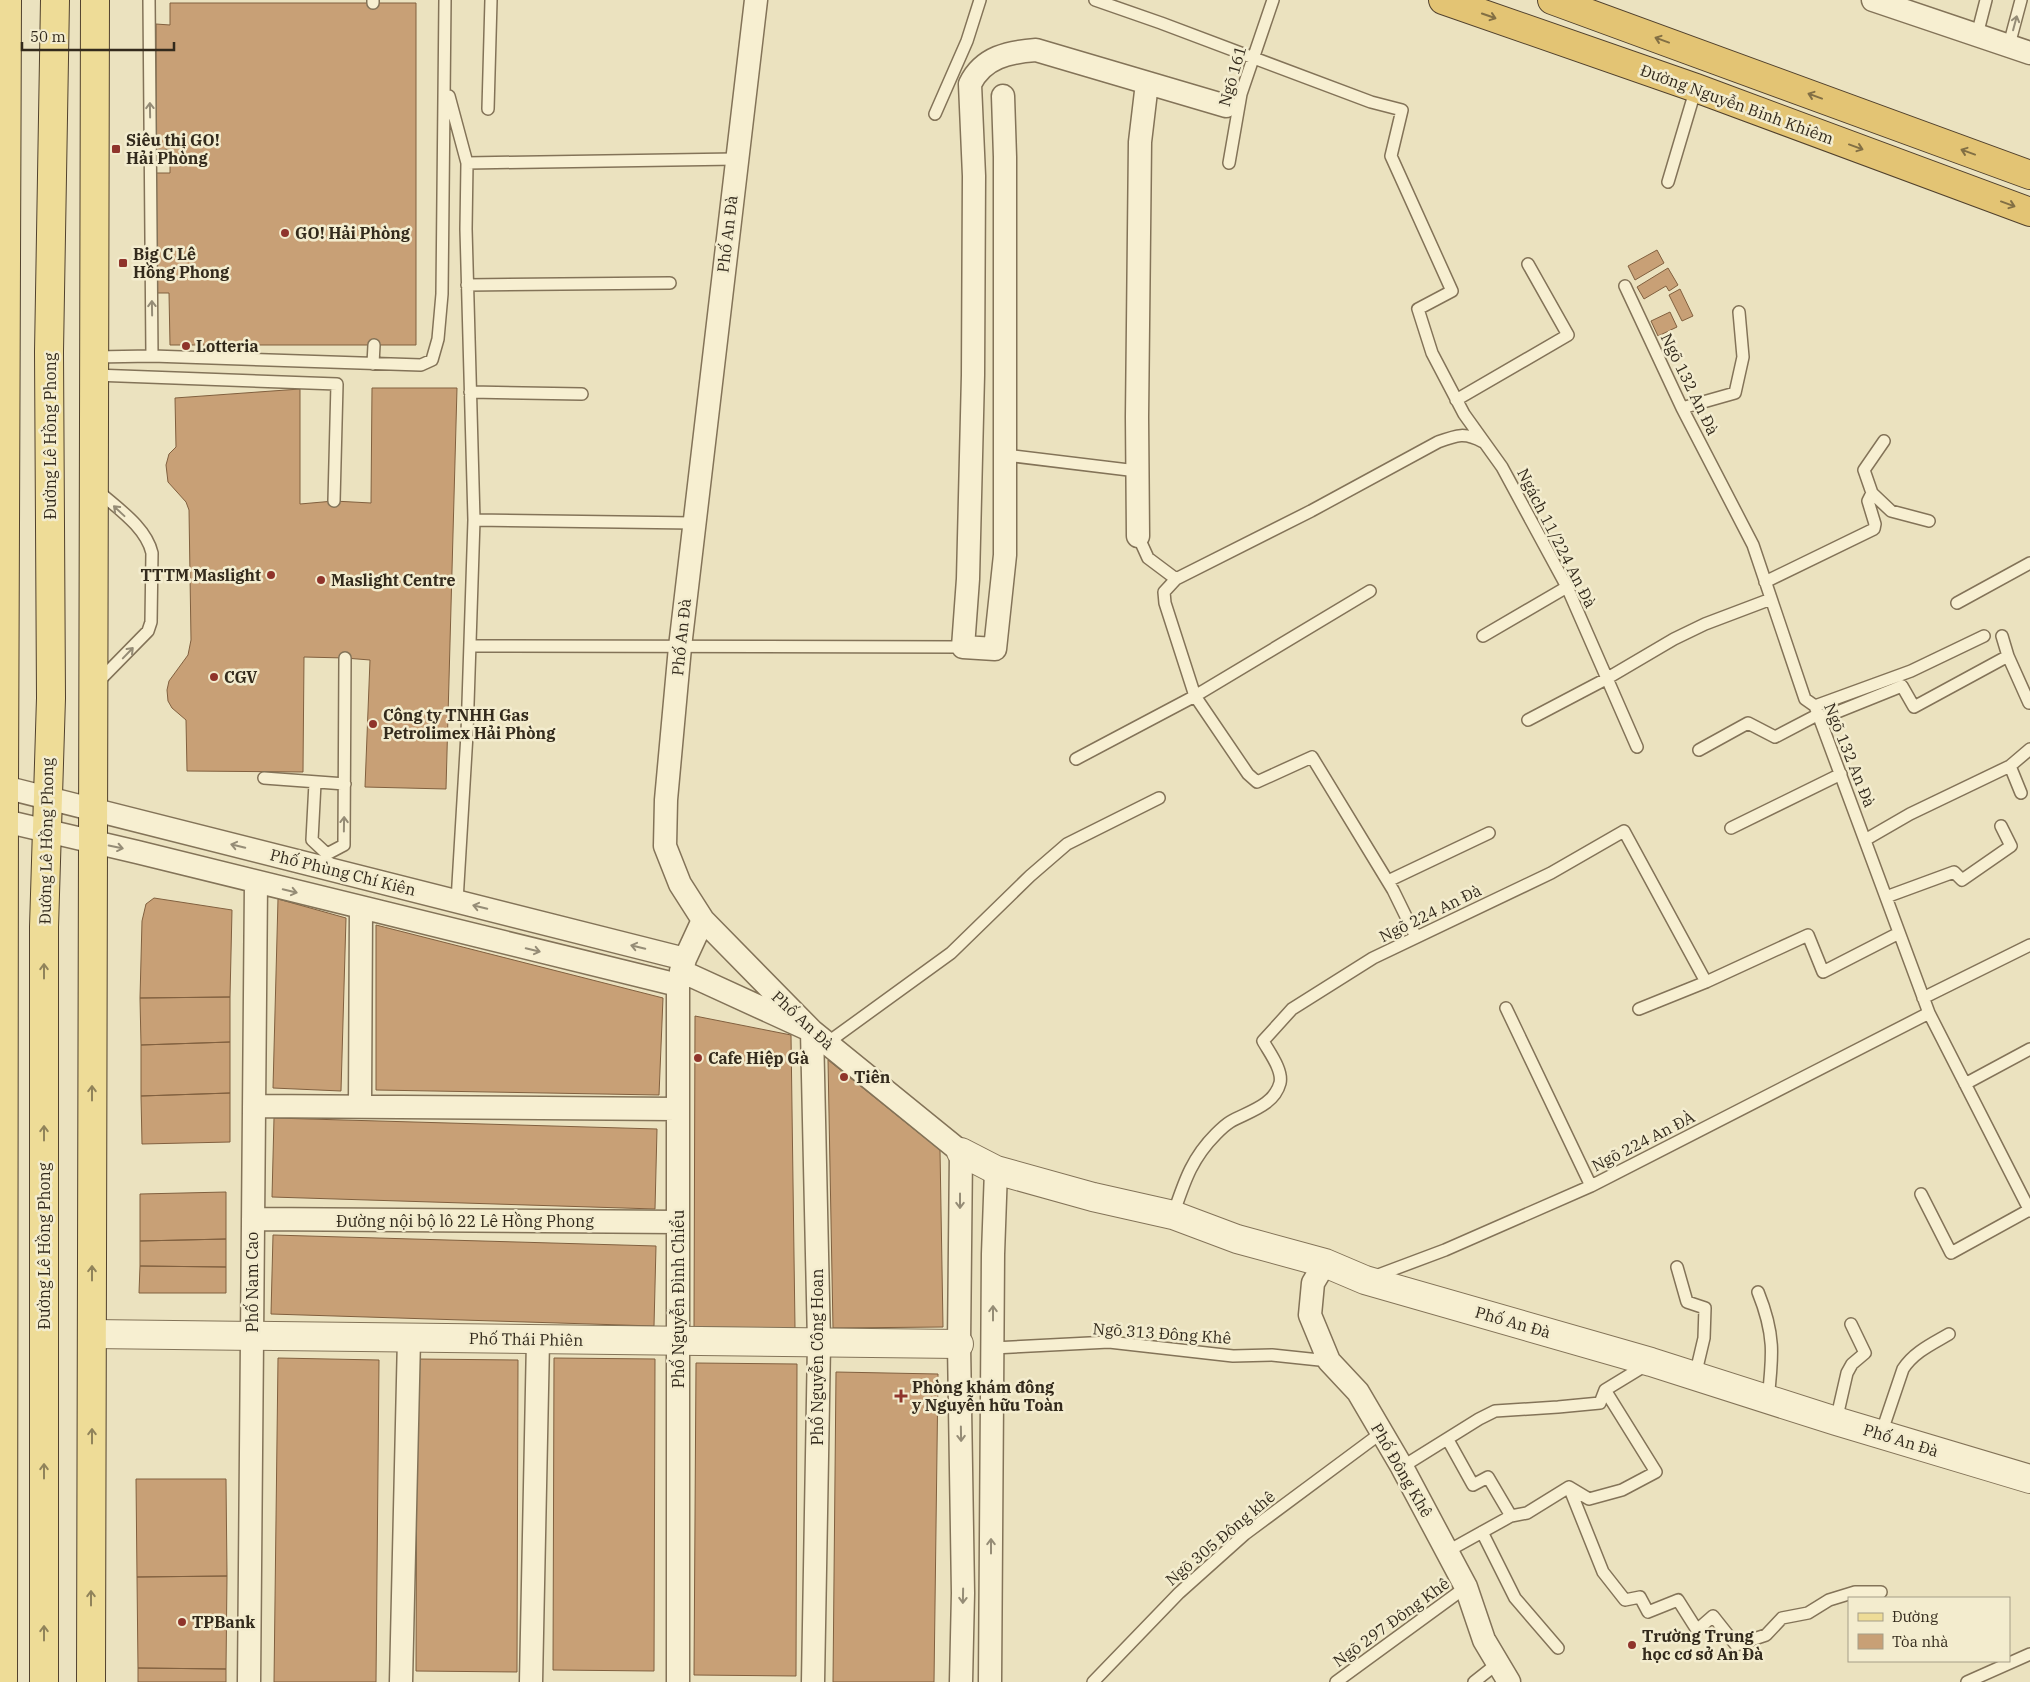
<svg xmlns="http://www.w3.org/2000/svg" width="2030" height="1682" viewBox="0 0 2030 1682" font-family="'IBM Plex Serif',serif">
<rect width="100%" height="100%" fill="#ebe2bf"/>
<path fill="#c8a076" stroke="#81603f" d="M170 3H416V345H170L169 293H155V173H170V149L156 150V24L170 25Z
M1657 250 1664 263 1635 280 1628 266Z
M1668 268 1678 285 1669 291 1666 286 1644 299 1637 287Z
M1680 289 1693 316 1682 321 1669 295Z
M1670 312 1677 327 1658 336 1651 321Z
M372 388H457L446 789 365 787 370 660 345 658 304 657 303 772 187 771 186 720 172 708 168 701 167 690 169 681 188 655 191 640 189 510 186 502 168 482 166 465 169 454 176 447 175 398 300 389V504L334 501 371 503Z
M154 898 232 910 230 997 140 998 142 921 146 904Z
M278 899 346 918 341 1091 273 1088Z
M376 925 663 998 659 1095 376 1090Z
M230 997V1042L141 1045 140 998Z
M695 1016 791 1035 795 1328 694 1327Z
M230 1042V1093L141 1096V1045Z
M828 1060 940 1150 943 1327 833 1328Z
M230 1093V1142L142 1144 141 1096Z
M274 1118 657 1129 655 1209 272 1197Z
M226 1192V1239L140 1241V1194Z
M273 1235 656 1246 654 1326 271 1314Z
M226 1239V1267L140 1266V1241Z
M140 1266 226 1267V1293H139Z
M278 1358 379 1360 376 1682H274Z
M554 1358 655 1359 654 1671 553 1670Z
M417 1359 518 1360 517 1672 416 1671Z
M696 1363 797 1364 796 1676 694 1675Z
M836 1372 938 1374 934 1682H833Z
M136 1479H226L227 1576 137 1577Z
M227 1576 226 1669 138 1668 137 1577Z
M138 1668 226 1669V1682H138Z"/>
<g fill="none" stroke-linecap="round" stroke-linejoin="round">
<defs>
<path id="service" d="M149 0 152 356
M373 0V3
M1095 0 1161 23 1371 102 1402 110 1391 156 1452 291 1418 309 1432 353 1464 414 1502 467 1567 587 1637 747
M1977 35 1986 0
M2009 45 2021 0
M449 96 467 163
M488 109 491 0
M935 114 967 41 980 0
M1229 163 1241 94 1273 0
M1668 182 1696 88
M467 285 670 283
M1625 286 1682 408 1753 545 1805 699 1815 706 1929 1013 2030 1211
M95 357 152 356 421 365 432 360 438 339 442 294 445 0
M373 364 374 345
M94 375 337 384 334 501
M470 392 582 394
M1456 400 1568 335 1528 264
M1682 408 1735 393 1743 357 1739 312
M1005 455 1137 471
M1872 493 1891 511 1929 521
M474 520 693 523
M1138 536 1148 558 1176 579
M1765 582 1874 529 1875 524 1868 501 1872 493 1864 470 1884 441
M1957 603 2030 563
M1483 636 1567 587
M470 646 963 647
M2008 656 2029 703
M96 684 148 631 151 622 152 553C146 527 117 508 98 491
M1815 706 1911 671 1984 636
M1820 719 1902 686 1914 707 2008 656 2002 636
M1528 720 1606 679 1674 639 1705 624 1771 599
M1699 750 1748 723 1775 737 1819 714
M1076 759 1195 696 1370 591
M2010 766 2021 793
M264 778 345 784
M315 783 312 840 327 854V862
M1731 828 1841 774
M1865 840 1910 814 2010 766 2030 749
M327 854 344 845 345 658
M1388 881 1489 833
M1886 897 1954 872 1962 880 2011 846 2001 826
M457 901 467 734 474 520 466 229 467 163 736 159
M1416 937 1393 890 1312 757 1257 782 1248 774 1195 696 1165 603 1164 592 1176 579 1311 511 1438 442C1457 435 1465 432 1483 442
M1923 998 2030 945
M1506 1008 1591 1186
M1639 1009 1706 982 1808 935 1823 972 1899 933
M827 1043 951 953 1030 876 1067 844 1159 798
M1965 1084 2030 1049
M1921 1194 1951 1253 2029 1210
M1173 1215C1184 1183 1191 1159 1216 1134 1220 1130 1225 1125 1230 1122 1247 1112 1274 1106 1280 1083 1283 1070 1269 1052 1263 1041L1292 1009 1373 958 1551 873 1624 831 1706 982
M1677 1267 1687 1302 1705 1308 1704 1338 1695 1376
M1373 1277 1445 1250 1591 1186 1929 1013
M1758 1292C1775 1334 1773 1355 1768 1399
M993 1348 1109 1342 1233 1356 1272 1355 1329 1361
M1836 1421 1847 1373 1852 1364 1865 1353 1851 1324
M1881 1434 1903 1369C1914 1352 1932 1344 1949 1334
M1448 1440 1473 1485 1488 1477 1511 1516
M1402 1467 1479 1419 1495 1411 1558 1407 1600 1403 1605 1390 1646 1365
M1569 1487 1603 1572 1625 1600 1640 1597 1648 1612 1678 1600 1697 1630 1713 1616 1736 1645 1766 1635 1782 1618 1808 1613 1829 1600 1855 1592H1881
M1482 1532 1515 1598 1558 1648
M1448 1551 1511 1516 1527 1513 1569 1487 1589 1499 1622 1490 1656 1472 1605 1390
M1093 1682 1179 1593 1245 1534 1381 1433
M1336 1682 1466 1587
M1474 1682 1498 1663
M1967 1682 2030 1654"/>
<path id="minor" d="M756 0 680 647 666 800 665 846 680 884 703 920 812 1031 961 1152 959 1344 963 1593 961 1682
M1873 0 2030 53
M1003 96 1005 157V555L995 649 963 647 968 579 973 375 974 176 970 84C983 57 1009 52 1036 50L1226 106
M1138 536 1137 417 1140 142 1147 83
M0 786 685 959
M0 820 137 852 678 985
M681 971 812 1031 819 1343 813 1682
M254 1106 677 1109
M360 1106 361 908
M253 1219 678 1222
M1325 1263 1313 1283 1310 1315 1329 1361 1358 1392 1402 1467 1466 1587 1484 1640 1509 1682
M249 1682 256 882
M401 1682 409 1338
M531 1682 538 1340
M678 1682V985L685 959 703 920
M990 1682 993 1254 996 1170"/>
<path id="tertiary" d="M961 1152 996 1170 1093 1197 1173 1215 1237 1239 1325 1263 1365 1280 1651 1362 1836 1421 2030 1479
M92 1334 959 1344"/>
<path id="primary" d="M3 1682 4 786 7 0
M44 1682V927L51 698 49 352 55 0
M91 1682 95 0"/>
<path id="trunk" d="M1443 0 1696 88 2030 212
M1552 0 2030 175"/>
</defs>
<use href="#service" stroke="#837358" stroke-width="14"/>
<use href="#minor" stroke="#837358" stroke-width="25"/>
<use href="#tertiary" stroke="#837358" stroke-width="30"/>
<use href="#primary" stroke="#51412d" stroke-width="30"/>
<use href="#trunk" stroke="#51412d" stroke-width="30"/>
<use href="#service" stroke="#f7efd1" stroke-width="11"/>
<use href="#minor" stroke="#f7efd1" stroke-width="22"/>
<use href="#tertiary" stroke="#f7efd1" stroke-width="28"/>
<use href="#primary" stroke="#eedc97" stroke-width="28"/>
<use href="#trunk" stroke="#e3c474" stroke-width="28"/>
</g>
<defs><path id="oneway-shaft" d="M-6 0H5M1.5-3L5.5 0L1.5 3" fill="none" stroke-width="1.6" stroke-linecap="round" stroke-linejoin="round" transform="scale(1.25)"/></defs>
<g stroke="#826f44">
<use href="#oneway-shaft" transform="translate(1489 16) rotate(19)"/>
<use href="#oneway-shaft" transform="translate(1662 40) rotate(-160)"/>
<use href="#oneway-shaft" transform="translate(1815 96) rotate(-160)"/>
<use href="#oneway-shaft" transform="translate(1856 147) rotate(20)"/>
<use href="#oneway-shaft" transform="translate(1968 152) rotate(-160)"/>
<use href="#oneway-shaft" transform="translate(2008 204) rotate(20)"/>
</g>
<g stroke="#958c76">
<use href="#oneway-shaft" transform="translate(2015 23) rotate(-75)"/>
<use href="#oneway-shaft" transform="translate(150 110) rotate(-91)"/>
<use href="#oneway-shaft" transform="translate(152 308) rotate(-91)"/>
<use href="#oneway-shaft" transform="translate(119 511) rotate(-137)"/>
<use href="#oneway-shaft" transform="translate(128 653) rotate(-46)"/>
<use href="#oneway-shaft" transform="translate(344 824) rotate(-89)"/>
<use href="#oneway-shaft" transform="translate(238 846) rotate(-166)"/>
<use href="#oneway-shaft" transform="translate(116 847) rotate(12)"/>
<use href="#oneway-shaft" transform="translate(290 891) rotate(14)"/>
<use href="#oneway-shaft" transform="translate(480 907) rotate(-166)"/>
<use href="#oneway-shaft" transform="translate(638 947) rotate(-166)"/>
<use href="#oneway-shaft" transform="translate(533 950) rotate(14)"/>
<use href="#oneway-shaft" transform="translate(960 1201) rotate(90)"/>
<use href="#oneway-shaft" transform="translate(993 1313) rotate(-90)"/>
<use href="#oneway-shaft" transform="translate(961 1434) rotate(89)"/>
<use href="#oneway-shaft" transform="translate(991 1546) rotate(-90)"/>
<use href="#oneway-shaft" transform="translate(963 1596) rotate(91)"/>
</g>
<g stroke="#90835a">
<use href="#oneway-shaft" transform="translate(44 971) rotate(-90)"/>
<use href="#oneway-shaft" transform="translate(92 1093) rotate(-90)"/>
<use href="#oneway-shaft" transform="translate(44 1133) rotate(-90)"/>
<use href="#oneway-shaft" transform="translate(92 1273) rotate(-90)"/>
<use href="#oneway-shaft" transform="translate(92 1436) rotate(-90)"/>
<use href="#oneway-shaft" transform="translate(44 1471) rotate(-90)"/>
<use href="#oneway-shaft" transform="translate(91 1598) rotate(-90)"/>
<use href="#oneway-shaft" transform="translate(44 1633) rotate(-90)"/>
</g>
<g fill="#8f342b" stroke="#f3ecce" stroke-width="2">
<rect x="111" y="144" width="10" height="10" rx="2.5"/>
<circle cx="285" cy="233" r="5"/>
<rect x="118" y="258" width="10" height="10" rx="2.5"/>
<circle cx="186" cy="346" r="5"/>
<circle cx="271" cy="575" r="5"/>
<circle cx="321" cy="580" r="5"/>
<circle cx="214" cy="677" r="5"/>
<circle cx="373" cy="724" r="5"/>
<circle cx="698" cy="1058" r="5"/>
<circle cx="844" cy="1077" r="5"/>
<path d="M898.5 1388.5h5v5h5v5h-5v5h-5v-5h-5v-5h5z"/>
<circle cx="182" cy="1622" r="5"/>
<circle cx="1632" cy="1645" r="5"/>
</g>
<g text-anchor="middle" stroke-width="5" stroke-linejoin="round" paint-order="stroke">
<g font-size="16" fill="#332a1c" stroke="#f3ecce">
<text transform="translate(1232 76) rotate(-74)" y="6">Ngõ 161</text>
<text transform="translate(1737 104) rotate(20)" y="6">Đường Nguyễn Bỉnh Khiêm</text>
<text transform="translate(727 234) rotate(-83)" y="6">Phố An Đà</text>
<text transform="translate(1690 384) rotate(64)" y="6">Ngõ 132 An Đà</text>
<text transform="translate(50 436) rotate(-90)" y="6">Đường Lê Hồng Phong</text>
<text transform="translate(1557 538) rotate(63)" y="6">Ngách 11/224 An Đà</text>
<text transform="translate(681 637) rotate(-84)" y="6">Phố An Đà</text>
<text transform="translate(1850 755) rotate(68)" y="6">Ngõ 132 An Đà</text>
<text transform="translate(46 841) rotate(-89)" y="6">Đường Lê Hồng Phong</text>
<text transform="translate(343 872) rotate(14)" y="6">Phố Phùng Chí Kiên</text>
<text transform="translate(1430 913) rotate(-26)" y="6">Ngõ 224 An Đà</text>
<text transform="translate(803 1020) rotate(43)" y="6">Phố An Đà</text>
<text transform="translate(1643 1141) rotate(-27)" y="6">Ngõ 224 An ĐÀ</text>
<text x="465" y="1227">Đường nội bộ lô 22 Lê Hồng Phong</text>
<text transform="translate(44 1246) rotate(-90)" y="6">Đường Lê Hồng Phong</text>
<text transform="translate(252 1282) rotate(-90)" y="6">Phố Nam Cao</text>
<text transform="translate(678 1299) rotate(-90)" y="6">Phố Nguyễn Đình Chiểu</text>
<text transform="translate(1513 1322) rotate(16)" y="6">Phố An Đà</text>
<text transform="translate(1162 1333) rotate(4)" y="6">Ngõ 313 Đông Khê</text>
<text transform="translate(526 1339) rotate(1)" y="6">Phố Thái Phiên</text>
<text transform="translate(817 1357) rotate(-90)" y="6">Phố Nguyễn Công Hoan</text>
<text transform="translate(1901 1440) rotate(17)" y="6">Phố An Đà</text>
<text transform="translate(1402 1470) rotate(60)" y="6">Phố Đông Khê</text>
<text transform="translate(1220 1538) rotate(-40)" y="6">Ngõ 305 Đông khê</text>
<text transform="translate(1391 1622) rotate(-36)" y="6">Ngõ 297 Đông Khê</text>
</g>
<g font-size="16" font-weight="bold" fill="#332a1c" stroke="#f3ecce" text-anchor="start">
<text x="126" y="146">Siêu thị GO!<tspan x="126" dy="18">Hải Phòng</tspan></text>
<text x="295" y="239">GO! Hải Phòng</text>
<text x="133" y="260">Big C Lê<tspan x="133" dy="18">Hồng Phong</tspan></text>
<text x="196" y="352">Lotteria</text>
<text x="261" y="581" text-anchor="end">TTTM Maslight</text>
<text x="331" y="586">Maslight Centre</text>
<text x="224" y="683">CGV</text>
<text x="383" y="721">Công ty TNHH Gas<tspan x="383" dy="18">Petrolimex Hải Phòng</tspan></text>
<text x="708" y="1064">Cafe Hiệp Gà</text>
<text x="854" y="1083">Tiên</text>
<text x="912" y="1393">Phòng khám đông<tspan x="912" dy="18">y Nguyễn hữu Toàn</tspan></text>
<text x="192" y="1628">TPBank</text>
<text x="1642" y="1642">Trường Trung<tspan x="1642" dy="18">học cơ sở An Đà</tspan></text>
</g>
</g>
<rect x="1848" y="1597" width="162" height="65" fill="#f3ecce" stroke="#a69e87"/>
<rect x="1858" y="1613" width="25" height="8" fill="#eedc97" stroke="#a69e87"/>
<text x="1892" y="1622" font-size="15" fill="#332a1c">Đường</text>
<rect x="1858" y="1634" width="25" height="15" fill="#c8a076" stroke="#a69e87"/>
<text x="1892" y="1647" font-size="15" fill="#332a1c">Tòa nhà</text>
<path d="M22 42v8h152v-8" fill="none" stroke="#332a1c" stroke-width="2.5"/>
<text x="30" y="42" font-size="15" fill="#332a1c" stroke="#f3ecce" stroke-width="4" paint-order="stroke">50 m</text>
</svg>
